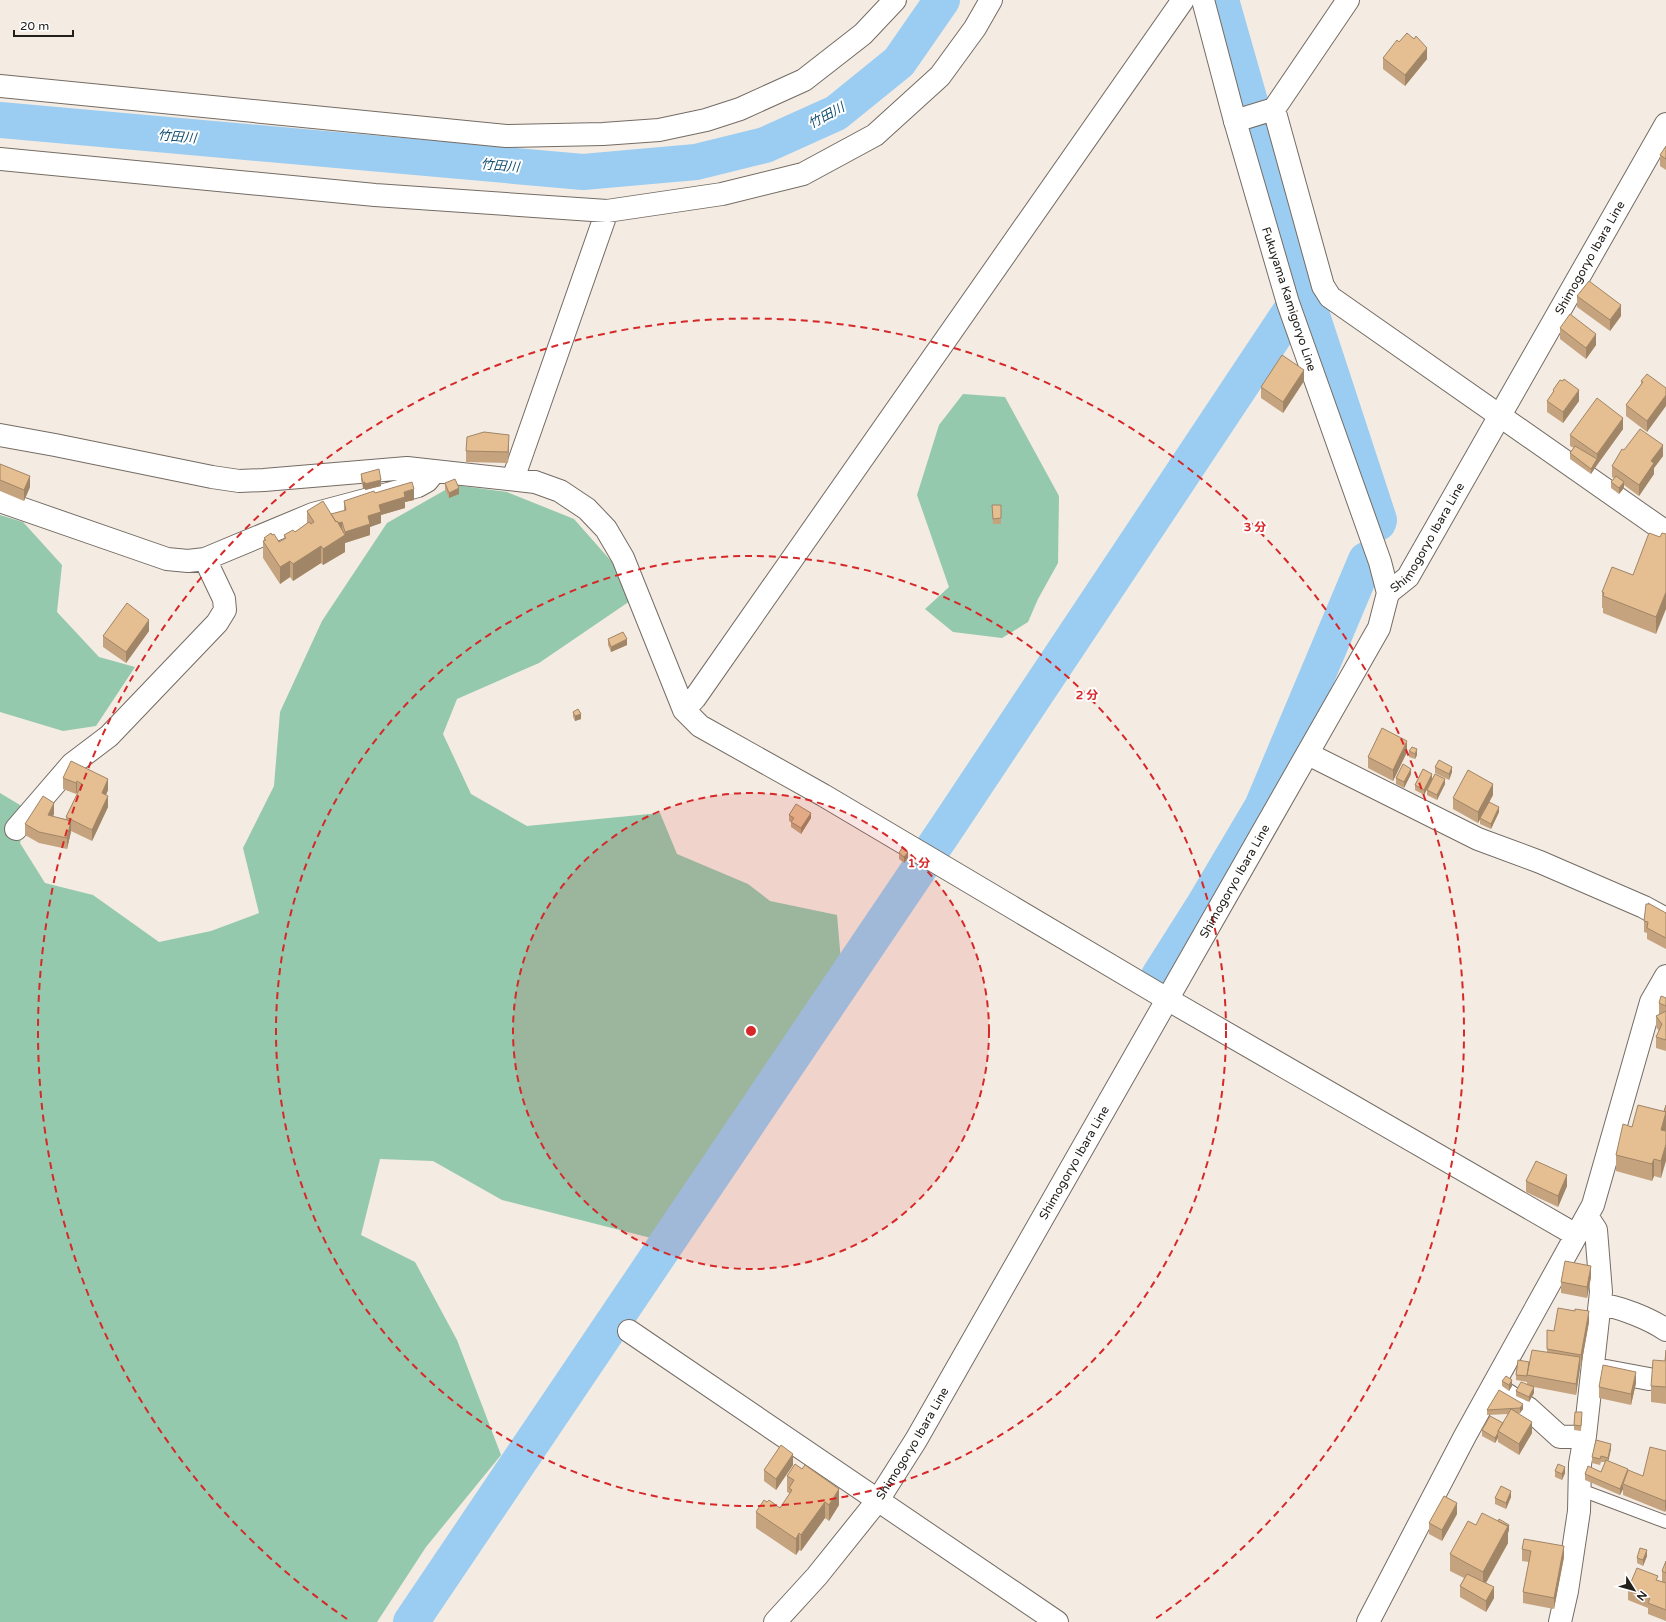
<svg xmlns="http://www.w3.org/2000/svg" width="1666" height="1622" viewBox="0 0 1666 1622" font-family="'Varela Round','Noto Sans JP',sans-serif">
<rect width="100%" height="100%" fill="#f4ebe2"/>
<path fill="#94c9ad" d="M963 394 1005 397 1059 496 1058 563 1038 599 1028 622 1002 638 953 632 925 609 949 587 917 495 939 425Z
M454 485 507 492 574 519 612 562 630 601 539 663 457 699 443 734 471 794 527 826 660 813 677 854 748 884 770 901 837 915 841 961 655 1239 502 1200 433 1161 380 1159 361 1235 415 1262 457 1340 501 1455 426 1547 377 1622H0V793L30 811 20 843 45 883 93 895 159 942 211 931 259 913 243 848 274 786 280 712 322 621 387 523Z
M0 515 23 522 62 565 57 612 99 657 135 667 96 726 63 731 0 712Z"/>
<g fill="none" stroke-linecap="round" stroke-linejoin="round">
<path stroke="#9acdf1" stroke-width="36" d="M1221 0 1304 291 1379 520 1378 523
M0 120 583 172 696 162 765 145 836 113 899 62 942 0
M1159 976 1204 905 1262 807 1366 560
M411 1622 950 823 1304 291"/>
<defs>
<path id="lane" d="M1579 1492 1589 1493 1666 1522"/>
<path id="street" d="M0 86 506 136 603 134 659 130 706 120 740 109 804 80 863 34 895 0
M1274 109 1323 286 1330 297 1666 532
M1235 121 1274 109 1348 0
M0 159 375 195 607 211 722 194 803 174 875 135 940 76 975 28 991 0
M0 435 55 445 212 477 239 481 264 480 407 468 535 482 560 491 587 509 606 529 623 558 684 710 700 726 823 795 1167 999 1576 1235
M513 479 607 211
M0 501 167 559 188 561 205 559 313 514 418 486 427 481 435 471
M684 710 695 698 1183 0
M1308 754 1478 839 1540 862 1644 907 1666 919
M16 829 72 764 109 736 217 623 225 610 224 599 205 559
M1600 1305C1617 1305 1652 1320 1666 1330
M629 1331 1057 1622
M1606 1371 1649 1379
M1493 1386 1528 1408 1560 1437 1585 1436
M1368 1622 1465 1436 1593 1205 1651 1002 1666 976
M1560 1622 1567 1591 1579 1511 1580 1464 1585 1436 1601 1292 1596 1230 1587 1216"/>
<g id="secondary">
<path id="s1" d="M1388 593 1408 577 1666 124"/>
<path id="s2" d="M775 1622 817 1576 878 1500 916 1440 1379 628 1388 593 1380 562 1288 303 1235 121 1203 0"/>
</g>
</defs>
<use href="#lane" stroke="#746c64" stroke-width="14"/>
<use href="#street" stroke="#746c64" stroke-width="24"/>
<use href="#secondary" stroke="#746c64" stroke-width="24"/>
<use href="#lane" stroke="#fff" stroke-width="12"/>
<use href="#street" stroke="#fff" stroke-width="22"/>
<use href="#secondary" stroke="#fff" stroke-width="22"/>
</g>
<path fill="#c5a37e" d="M1399 42 1427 59 1405 86 1383 69V58Z
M1666 146V170L1660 166V155Z
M1577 296 1621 316 1610 331 1577 307Z
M1560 328 1596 345 1586 359 1560 339Z
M1304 381 1283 413 1261 398V387Z
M1641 381 1666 388 1647 432 1626 416V405L1641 384Z
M1553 390 1579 401 1563 423 1547 412V401L1553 392Z
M1623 429 1597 465 1591 474 1570 459V453L1574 448 1570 446V435Z
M509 446 508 463 466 462V451Z
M1624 450 1663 456 1654 468V474L1639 496 1624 485V488L1619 494 1611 488V482L1614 478 1612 477V466Z
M0 464 30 487 24 501 0 491Z
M361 474 381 486 365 490V488H363L361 480Z
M445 483 459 494 449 498 445 489Z
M375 493 414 500 405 502V508L381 515V523L370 527V535L345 543V541V552L323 565 321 563 293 581 290 577 280 584 263 558V541H264V538L272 535 279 542 284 539V535L295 532 307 523V511L331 514 344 511V501Z
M992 505H1001V524H993Z
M1660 537 1656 634 1603 613V608H1602V592L1633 575Z
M149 631 126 663 103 647V636Z
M608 639 627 645 611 652 608 645Z
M573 712 581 719 575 721 573 717Z
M1409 751 1417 755 1415 759 1409 757Z
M1407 752 1393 781 1368 768V757Z
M1435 767 1452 772 1449 780 1435 773Z
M1423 769 1432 774V779L1435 774 1445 779V784L1437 800 1427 795V790L1430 784 1424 795 1415 790V785Z
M1411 774 1404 788 1396 784V778Z
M63 778 108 790 106 795 108 807 92 841 71 831 67 849 39 843 25 835V824L54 814 53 817 66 819V817L78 793 77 792 76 794 63 789Z
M1493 795 1489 802 1499 812 1491 829 1480 824V818L1482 816 1478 823 1453 809V798Z
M789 815 811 818 801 834 791 827V822L789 821Z
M899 853 908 858 904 863 899 859Z
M1648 903 1666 913V949L1647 939V933L1644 932V921Z
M1666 998V1051L1656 1048V1037L1659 1031 1656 1027V1016L1660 1014H1659V1003Z
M1666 1105V1129L1661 1178 1654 1176 1652 1181 1616 1171V1155L1632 1127 1664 1111Z
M1526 1181 1567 1186 1558 1207 1526 1192Z
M1591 1277 1587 1298 1561 1293V1282Z
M1589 1322 1581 1366H1580L1576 1395 1534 1387V1393L1529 1402 1516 1396V1391L1527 1384V1382L1516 1380V1375L1529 1362 1547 1352V1349L1554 1331Z
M1666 1350V1404L1651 1402V1386L1665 1361Z
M1502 1381 1512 1386 1509 1391 1502 1386Z
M1636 1383 1631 1405 1599 1398V1387Z
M1499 1390 1523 1409 1520 1413 1519 1414 1532 1433 1519 1455 1498 1442V1438L1495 1443 1482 1436V1430L1503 1423 1508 1414 1487 1415V1410Z
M1582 1418 1581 1431 1574 1430V1425Z
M1611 1449 1608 1461 1628 1471 1643 1476 1666 1451 1665 1512 1623 1495V1489L1620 1495 1585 1480V1474L1601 1472 1605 1462H1601L1600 1465 1592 1463V1457Z
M793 1465 776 1490 764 1481V1470Z
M1555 1471 1565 1473 1562 1480 1555 1477Z
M787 1476 839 1505 829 1521 825 1518 801 1551 799 1550 796 1555 756 1528V1512L780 1508 789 1495V1493L787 1492Z
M1511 1497 1506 1509 1495 1504V1498Z
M1457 1514 1442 1541 1429 1534V1523Z
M1476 1525 1509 1530 1508 1533V1543L1486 1583 1494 1598 1486 1612 1460 1597V1586L1464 1578 1450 1571V1554Z
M1522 1549 1564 1557 1554 1609 1523 1603V1592L1529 1562 1522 1561Z
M1647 1556 1643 1566 1637 1563V1558Z
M1666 1561V1621L1648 1614V1608L1628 1600V1589L1658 1580 1662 1582V1571Z"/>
<path fill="#a08566" d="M1427 48V59L1405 86V75Z
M1621 305V316L1610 331V320Z
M1596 334V345L1586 359V348Z
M1304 370V381L1283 413V402Z
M1579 390V401L1563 423V412Z
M1666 395V406L1647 432V421Z
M1623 418V429L1597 465 1591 474V469L1597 459V454Z
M509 435V446L508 463V452Z
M1663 445V456L1654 468V474L1639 496V485L1651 461Z
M30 476V487L24 501V490Z
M381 480V486L365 490V484Z
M365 482V488H363V483Z
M1624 482V488L1619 494V488Z
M459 488V494L449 498V493Z
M414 489V500L405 502V508L381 515V523L370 527V535L345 543V532L368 516 379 505 404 492Z
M342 522V533L336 524Z
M345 535V552L323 565V549Z
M321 546V563L293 581V564Z
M290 561V577L280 584V567Z
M1666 592V609L1656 634V617Z
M149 620V631L126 663V652Z
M627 639V645L611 652V647Z
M581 714V719L575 721V716Z
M1407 741V752L1393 781V770Z
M1417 749V755L1415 759V754Z
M1452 767V772L1449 780V774Z
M1411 769V774L1404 788V782Z
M1432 774V779L1424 795V790Z
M108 779V790L102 804V793Z
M1445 779V784L1437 800V795Z
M77 781V792L76 794V783Z
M1493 784V795L1478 823V812Z
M108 796V807L92 841V830Z
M54 803V814L48 826V815Z
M1499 807V812L1491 829V824Z
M811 813V818L801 834V828Z
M71 821V832L67 849V838Z
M908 852V858L904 863V857Z
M1666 1112V1129L1661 1146V1130Z
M1666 1144V1161L1661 1178V1161Z
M1654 1159V1176L1652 1181V1164Z
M1567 1175V1186L1558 1207V1196Z
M1591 1266V1277L1587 1298V1287Z
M1589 1311V1322L1581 1366V1355Z
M1580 1357V1368L1576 1395V1384Z
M1636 1372V1383L1631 1405V1394Z
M1512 1380V1386L1509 1391V1385Z
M1534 1387V1393L1529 1402V1397Z
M1523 1404V1409L1520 1413V1408Z
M1532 1422V1433L1519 1455V1444Z
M1498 1433V1438L1495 1443V1438Z
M1611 1444V1449L1608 1463V1458Z
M793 1454V1465L776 1490V1479Z
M1565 1467V1473L1562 1480V1474Z
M1623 1484V1489L1620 1495V1489Z
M839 1489V1505L829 1521V1505Z
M1511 1491V1497L1506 1509V1503Z
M1666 1499V1510L1665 1512V1501Z
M825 1502V1518L801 1551V1535Z
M1457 1503V1514L1442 1541V1530Z
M1509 1525V1530L1508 1533V1543L1483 1588V1572L1508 1526Z
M799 1533V1550L796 1555V1539Z
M1564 1546V1557L1554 1609V1598Z
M1647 1550V1556L1643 1566V1560Z
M1494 1587V1598L1486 1612V1601Z"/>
<path fill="#e5be92" stroke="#a08566" d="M1407 33 1414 39 1416 36 1427 48 1405 75 1383 58 1397 40 1399 42Z
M1666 146V159L1660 155Z
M1589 281 1621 305 1610 320 1577 296Z
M1570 314 1596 334 1586 348 1560 328Z
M1282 355 1304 370 1283 402 1261 387Z
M1647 374 1666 388V395L1647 421 1626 405 1643 382 1641 381Z
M1564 379 1579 390 1563 412 1547 401 1554 391 1553 390 1560 380 1563 381Z
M1597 398 1623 418 1597 454 1570 435Z
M1640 429 1663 445 1651 461 1654 463 1639 485 1612 466 1622 449 1624 450Z
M484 432 509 435 508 452 466 451 467 437Z
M1575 446 1597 459 1591 469 1570 453Z
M0 464 30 476 24 490 0 480Z
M379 469 381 480 365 484V482L363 483 361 474Z
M1616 476 1624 482 1619 488 1611 482Z
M455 479 459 488 449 493 445 483Z
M412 482 414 489 404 492 405 497 379 505 381 512 368 516 370 524 345 532 342 522 339 523 337 521 336 522 331 514 346 510 344 501 374 491 375 493Z
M323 501 336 522 337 521 345 535 323 549 321 546 293 564 290 561 280 567 263 541 266 540 264 538 271 533 272 535 274 534 279 542 286 538 284 535 293 530 295 532 309 522 311 524 314 522 307 511Z
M992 505H1001V518L993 519Z
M1649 533 1660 537 1662 533 1666 534V592L1656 617 1603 596 1604 593 1602 592 1612 567 1633 575Z
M127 603 149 620 126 652 103 636Z
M623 632 627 639 611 647 608 639Z
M578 709 581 714 575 716 573 712Z
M1382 728 1407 741 1393 770 1368 757Z
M1412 747 1417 749 1415 754 1409 751Z
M1439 760 1452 767 1449 774 1435 767Z
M71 761 108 779 102 793 108 796 92 830 66 817 82 784 77 781 76 783 63 778Z
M1403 764 1411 769 1404 782 1396 778Z
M1423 769 1432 774 1424 790 1415 785Z
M1468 770 1493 784 1478 812 1453 798Z
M1435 774 1445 779 1437 795 1427 790Z
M43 796 54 803 48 815 71 821 67 838 39 832 25 824Z
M1489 802 1499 807 1491 824 1480 818Z
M796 804 811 813 801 828 791 822 794 818 789 815Z
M902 848 908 852 904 857 899 853Z
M1648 903 1666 913V938L1647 928 1648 922 1644 921 1646 904H1649Z
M1661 996 1666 998V1006L1659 1003Z
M1666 1011V1040L1656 1037 1662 1024 1656 1016Z
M1638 1105 1666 1112 1661 1130 1666 1131V1144L1661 1161 1654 1159 1652 1164 1616 1155 1623 1124 1632 1127Z
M1666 1105V1112L1664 1111Z
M1536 1161 1567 1175 1558 1196 1526 1181Z
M1565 1261 1591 1266 1587 1287 1561 1282Z
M1558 1308 1575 1311V1309L1589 1311 1581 1355 1547 1349V1330L1554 1331Z
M1532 1350 1580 1357 1576 1384 1527 1375Z
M1666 1350V1387L1651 1386 1653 1360 1665 1361Z
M1518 1360 1529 1362 1527 1376 1516 1375Z
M1603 1365 1636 1372 1631 1394 1599 1387Z
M1506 1376 1512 1380 1509 1385 1502 1381Z
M1521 1382 1534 1387 1529 1397 1516 1391Z
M1499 1390 1523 1404 1520 1408 1487 1410Z
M1511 1409 1532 1422 1519 1444 1498 1431Z
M1575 1412H1582L1581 1426 1574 1425Z
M1490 1416 1503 1423 1498 1431V1433L1495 1438 1482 1430Z
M1596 1440 1611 1444 1608 1458 1601 1456 1600 1459 1592 1457Z
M781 1445 793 1454 776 1479 764 1470Z
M1650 1447 1666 1451V1499L1665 1501 1623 1484 1628 1470 1643 1476Z
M1606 1460 1628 1469 1620 1489 1585 1474 1588 1466 1601 1472Z
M795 1464 802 1469 805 1465 839 1489 829 1505 825 1502 801 1535 799 1533 796 1539 756 1512 764 1500 767 1502 769 1500 780 1508 792 1490 789 1488 794 1480 787 1476Z
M1558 1464 1565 1467 1562 1474 1555 1471Z
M1501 1486 1511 1491 1506 1503 1495 1498Z
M1444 1496 1457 1503 1442 1530 1429 1523Z
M1482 1513 1508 1526 1483 1572 1450 1554 1468 1521 1476 1525Z
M1499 1519 1509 1525 1508 1527V1526L1498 1521Z
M1524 1539 1564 1546 1554 1598 1523 1592 1531 1551 1522 1549Z
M1640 1548 1647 1550 1643 1560 1637 1558Z
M1666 1561V1573L1662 1571Z
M1637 1568 1658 1576 1656 1580 1666 1583V1610L1648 1603 1650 1598 1628 1589Z
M1467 1574 1494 1587 1486 1601 1460 1586Z"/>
<circle cx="751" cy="1031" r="238" fill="#d62828" fill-opacity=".12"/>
<g fill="none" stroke="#d62828" stroke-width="2" stroke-dasharray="7 5">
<circle cx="751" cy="1031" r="238"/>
<circle cx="751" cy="1031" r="475"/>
<path d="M347 1619A713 713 0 1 1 1155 1619"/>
</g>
<g text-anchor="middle" stroke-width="4" stroke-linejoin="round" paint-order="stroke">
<g font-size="12" fill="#23201c" stroke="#fff">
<text dy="4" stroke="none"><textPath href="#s1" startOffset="393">Shimogoryo Ibara Line</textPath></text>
<text transform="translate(1289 299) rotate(72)" y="4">Fukuyama Kamigoryo Line</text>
<text dy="4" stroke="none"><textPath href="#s1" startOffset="69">Shimogoryo Ibara Line</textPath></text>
<text dy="4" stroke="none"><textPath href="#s2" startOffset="874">Shimogoryo Ibara Line</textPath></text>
<text dy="4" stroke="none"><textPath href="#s2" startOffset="550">Shimogoryo Ibara Line</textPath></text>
<text dy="4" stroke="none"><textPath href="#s2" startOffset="226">Shimogoryo Ibara Line</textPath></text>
</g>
<g font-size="13" font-style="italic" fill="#114e70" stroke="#fff">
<text transform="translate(826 115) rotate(-29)" y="5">竹田川</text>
<text transform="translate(177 136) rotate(5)" y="5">竹田川</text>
<text transform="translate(500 165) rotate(5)" y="5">竹田川</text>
</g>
</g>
<circle cx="751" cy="1031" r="6" fill="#d62828" stroke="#fff" stroke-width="2"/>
<g font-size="12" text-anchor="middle" font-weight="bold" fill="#d62828" stroke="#fff" stroke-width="4" stroke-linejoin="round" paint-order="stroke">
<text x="1255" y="531">3 分</text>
<text x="1087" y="699">2 分</text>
<text x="919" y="867">1 分</text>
</g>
<g transform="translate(1634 1590) rotate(127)" stroke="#ffffff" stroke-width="3" paint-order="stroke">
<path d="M0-3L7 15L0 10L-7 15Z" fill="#23201c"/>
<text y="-6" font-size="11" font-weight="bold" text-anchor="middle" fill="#23201c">N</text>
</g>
<path d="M14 30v6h59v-6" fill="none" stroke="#23201c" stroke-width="2"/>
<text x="20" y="30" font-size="12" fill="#23201c" stroke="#ffffff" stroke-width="3" paint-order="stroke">20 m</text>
</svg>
